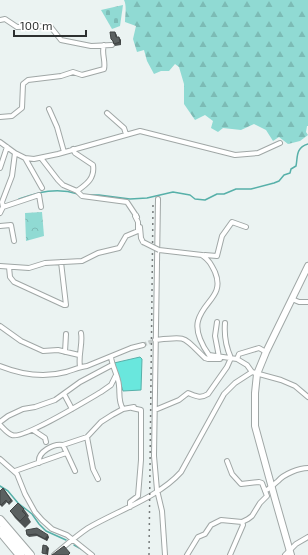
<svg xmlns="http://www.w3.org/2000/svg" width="308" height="555" viewBox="0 0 308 555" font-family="'Exo 2',sans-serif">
<defs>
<pattern id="forest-firs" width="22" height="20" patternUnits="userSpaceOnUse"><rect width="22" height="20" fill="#90dad3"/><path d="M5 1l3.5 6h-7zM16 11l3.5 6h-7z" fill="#7cbbb5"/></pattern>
<pattern id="cemetery-stones" width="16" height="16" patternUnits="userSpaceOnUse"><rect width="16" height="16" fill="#90dad3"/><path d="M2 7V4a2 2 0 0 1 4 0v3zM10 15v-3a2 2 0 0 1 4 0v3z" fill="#7cbbb5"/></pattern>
<pattern id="park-crowns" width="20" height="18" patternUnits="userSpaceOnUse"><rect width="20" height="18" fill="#90dad3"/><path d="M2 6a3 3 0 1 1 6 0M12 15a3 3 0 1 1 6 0" fill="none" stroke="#7cbbb5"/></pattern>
</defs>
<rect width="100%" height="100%" fill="#ebf3f2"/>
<path fill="url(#forest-firs)" d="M124 0H308V126H307L306 132 308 135 300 141 288 144 279 137 273 141 266 130 254 124 241 130 223 128 218 132 211 128 213 121 205 115 195 120 184 104V84L179 67 175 64 169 71H161L154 74 147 61 144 50 137 52 133 39 136 26 125 22C125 16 127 6 124 0Z"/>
<path fill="url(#cemetery-stones)" d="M123 5 120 26 112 29 101 10Z"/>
<path fill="url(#park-crowns)" d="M42 212 44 236 26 241 25 213Z"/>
<path fill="#69e7dd" stroke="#57b0a9" d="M140 357 142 359 141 390 123 391 114 363Z"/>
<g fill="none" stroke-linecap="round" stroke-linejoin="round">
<path stroke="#57b0a9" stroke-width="1.5" d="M85 195H99L130 199 147 198 173 192 190 195 195 199 205 200 217 194H224L236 189H251L274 183 279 181 284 175 290 173 291 169 296 166C298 157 295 148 308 144
M19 199C39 192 57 187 78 194
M0 486 8 491 18 503 32 514 39 524 46 531 66 540
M74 545 83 550"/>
<path stroke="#c5cccb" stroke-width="4" stroke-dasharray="4 2" stroke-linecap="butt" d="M143 345 155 340"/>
<defs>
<path id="street" d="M0 20 5 19 17 27 50 26 61 40 91 46 112 45
M49 109 57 127 64 152
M107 113 124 128 126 134
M0 117 12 116 22 108 23 84 28 80 61 76 73 72 82 75 104 69C106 61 101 53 104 45
M0 142 15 153 25 158 34 159 58 154 140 131 235 155 258 153 280 143
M73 149 75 153 93 165C95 178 87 184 77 191
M25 158 42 188
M41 158 58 180 63 185 77 191 82 196 127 202 137 217
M0 168 7 147
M158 199 154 456 157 490 162 511 165 555
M3 207 39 195 41 207
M0 213 3 207 2 202 12 176 15 153
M0 226 11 225 14 241
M140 227 141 238 143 242
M159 250 202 255C209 260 211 264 215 272 225 296 203 301 198 321 195 332 203 347 209 355L237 359 247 365 252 372
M203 256 205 255 217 256 222 236 232 222 246 227
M0 266 29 268 45 263 82 261 98 253 119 248 126 236 138 231V222L135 216 136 215
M9 267 10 277 14 282 64 305H66L61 262
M292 299 299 302H308
M217 322 215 336 219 357
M0 326 21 341 43 351 58 350 79 355
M155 340C188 336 182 336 205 358L208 359H220
M65 352 66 334
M111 357C112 365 116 372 118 380 121 390 117 400 123 409
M237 359 239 354 259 348 266 352
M0 366C20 374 44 378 66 372 73 370 79 367 87 366L131 348 143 345
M80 367C78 355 83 344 81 333
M64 394 72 409
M155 410 179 400 188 393C196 396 200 399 208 394L227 367 231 358C226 347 224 335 225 323
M0 422 8 416 23 409 35 407 55 400 80 382 112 365
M0 425C3 428 8 434 12 435 22 440 89 399 101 392L111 385 116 375
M33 430 45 438 46 442
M87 437 93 469 98 479
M63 445 75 471
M0 459 17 474 25 494 35 512 42 520 52 529 67 535 92 555
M39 463C37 452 54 443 63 445L87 437 101 422 112 415 123 409 134 407
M15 471 66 453
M265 491C271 488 273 485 278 481 284 474 299 468 308 468
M130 507V502L138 496 141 460V410L132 408
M54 555C65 546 76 536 88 528 117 511 159 497 181 472L224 394 235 383 252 372 281 380 295 386 308 397
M187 555 198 537 205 534 211 525 221 520 242 522 248 519 252 516 260 503 267 496 262 483 259 482 241 484 232 474 227 461
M230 555 243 525 242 522
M285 555 296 544 308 537"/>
<path id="secondary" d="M291 555 275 499 255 426V393L257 374 266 352 308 266"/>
<path id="highway" d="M0 520 30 555
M0 531 20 555"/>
</defs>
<use href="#street" stroke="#a0a7a6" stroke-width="6"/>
<use href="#secondary" stroke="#a0a7a6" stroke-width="8"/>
<use href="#highway" stroke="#a0a7a6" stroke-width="10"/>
<use href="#street" stroke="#fff" stroke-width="4"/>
<use href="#secondary" stroke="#fff" stroke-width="6"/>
<use href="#highway" stroke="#fff" stroke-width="8"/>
<path stroke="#777c7c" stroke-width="1.5" stroke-dasharray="2 4" stroke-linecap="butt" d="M149 555 153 205"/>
<defs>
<path id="street-bridge" d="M143 242 159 250"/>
</defs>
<use href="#street-bridge" stroke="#a0a7a6" stroke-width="6" stroke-linecap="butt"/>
<use href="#street-bridge" stroke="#fff" stroke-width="4"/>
</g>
<path fill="#4e5353" d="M115 32 117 35V37L121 40V45L115 46 113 42 111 39Z
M3 488 13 501 9 505 7 502 2 507 0 505Z
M24 509 29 516 28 517 31 522 25 528 15 518 10 511Z
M26 530 49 537 47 541 37 536 29 537 27 535Z"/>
<path fill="#404444" d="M119 37 121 40V45L120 42Z
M48 535 49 537 47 541 45 539Z
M47 546 49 548 48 555H47L46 554Z"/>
<path fill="#5b6161" stroke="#404444" d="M110 32H115L116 37H119L120 42 114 44 113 41 111 39Z
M3 488 11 500 8 503 6 500 1 505 0 504V491Z
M18 503 24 509 22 511 26 515 20 521 10 511Z
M37 528 48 535 45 539 36 534 27 535 26 530Z
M43 545 47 546 46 554 42 553Z
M64 546 70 553 68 555H52Z"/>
<path d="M14 30v6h72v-6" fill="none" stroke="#2d3030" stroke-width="2"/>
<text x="20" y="30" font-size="12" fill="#2d3030" stroke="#ffffff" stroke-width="3" paint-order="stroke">100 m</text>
</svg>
